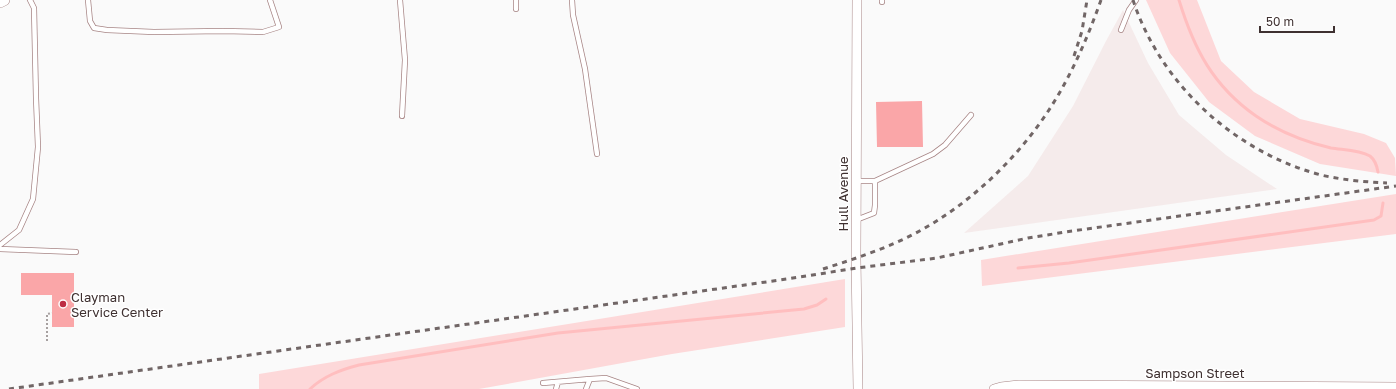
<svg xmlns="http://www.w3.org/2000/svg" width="1396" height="389" viewBox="0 0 1396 389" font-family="'Golos Text',sans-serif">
<rect width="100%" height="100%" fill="#fafafa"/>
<path fill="#f5ebeb" d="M1123 10 1148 63 1179 115 1226 155 1277 189 964 233 1028 176 1073 106 1106 41Z"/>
<path fill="#fdd8d9" d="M1146 0H1197L1221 61 1254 92 1300 119 1364 134 1386 143 1395 158 1396 176 1320 164 1255 136 1209 102 1170 53Z
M1396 194V234L982 286 981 260Z
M845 279V327L672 354 479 389H259V374Z"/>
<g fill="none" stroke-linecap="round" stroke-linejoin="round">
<path stroke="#ffbebf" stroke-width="3" d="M1179 0C1194 49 1213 86 1256 116 1278 131 1306 142 1331 148 1343 150 1359 150 1370 156 1375 160 1377 166 1378 172
M1018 268 1069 263 1374 220 1381 216 1383 203
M310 389C324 376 340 370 359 365L558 333 804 309 817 305 826 299"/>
</g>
<path fill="#faa6a8" d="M922 101 923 147H877L876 102Z
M21 273H74V327H52V295H21Z"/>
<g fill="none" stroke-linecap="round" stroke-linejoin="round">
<defs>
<path id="service" d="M88 0 90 21 94 28 107 30 154 32 223 31 263 32 279 27 270 0
M400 0 405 60 402 116
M572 0 573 15 585 69 597 154
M882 0V2
M516 9V0
M1121 30 1129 10 1136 0
M856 181H875V205L874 213 856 220
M875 181 933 154 945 145 971 115
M0 245 19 230 33 199 38 147 36 98 34 8 30 0
M0 249 76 252
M543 383 590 379
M556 389 558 382
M586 389 590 379 606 378 637 389"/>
<path id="minor" d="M857 0 856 259 858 389
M994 389 1001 387 1019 385 1396 387"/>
<path id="tertiary" d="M0 2 4 0"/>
</defs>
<use href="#service" stroke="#a78585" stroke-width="6"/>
<use href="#minor" stroke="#a78585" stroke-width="10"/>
<use href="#tertiary" stroke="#a78585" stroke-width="12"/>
<path stroke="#a6a0a0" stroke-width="2" stroke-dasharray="2 2" stroke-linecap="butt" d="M47 341V314L52 313"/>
<use href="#service" stroke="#fff" stroke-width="4.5"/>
<use href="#minor" stroke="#fff" stroke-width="9"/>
<use href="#tertiary" stroke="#fff" stroke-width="11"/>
<path stroke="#716666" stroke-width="3" stroke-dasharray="5 5" stroke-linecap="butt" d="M1133 0C1161 85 1235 152 1321 175 1343 180 1365 182 1387 183
M1074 56 1082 31 1087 0
M823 269C854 259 885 249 914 234 977 201 1033 144 1066 81 1080 55 1091 28 1101 0
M9 389 787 279 857 268 937 258 1028 238 1072 231 1396 186"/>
</g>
<circle fill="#be2d44" stroke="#fff" stroke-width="1.5" cx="63" cy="304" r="4"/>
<g text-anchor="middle" stroke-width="3" stroke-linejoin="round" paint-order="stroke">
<g font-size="13" fill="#3e3030" stroke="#fff">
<text transform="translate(843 194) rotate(-90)" y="5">Hull Avenue</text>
<text x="1195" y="378">Sampson Street</text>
</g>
<g font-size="13" fill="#3e3030" stroke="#fff" text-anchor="start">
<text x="71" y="302">Clayman<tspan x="71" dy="15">Service Center</tspan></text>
</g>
</g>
<path d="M1260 26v6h74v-6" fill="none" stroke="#3e3030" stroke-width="2"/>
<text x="1266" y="26" font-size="12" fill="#3e3030" stroke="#ffffff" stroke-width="3" paint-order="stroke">50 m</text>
</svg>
